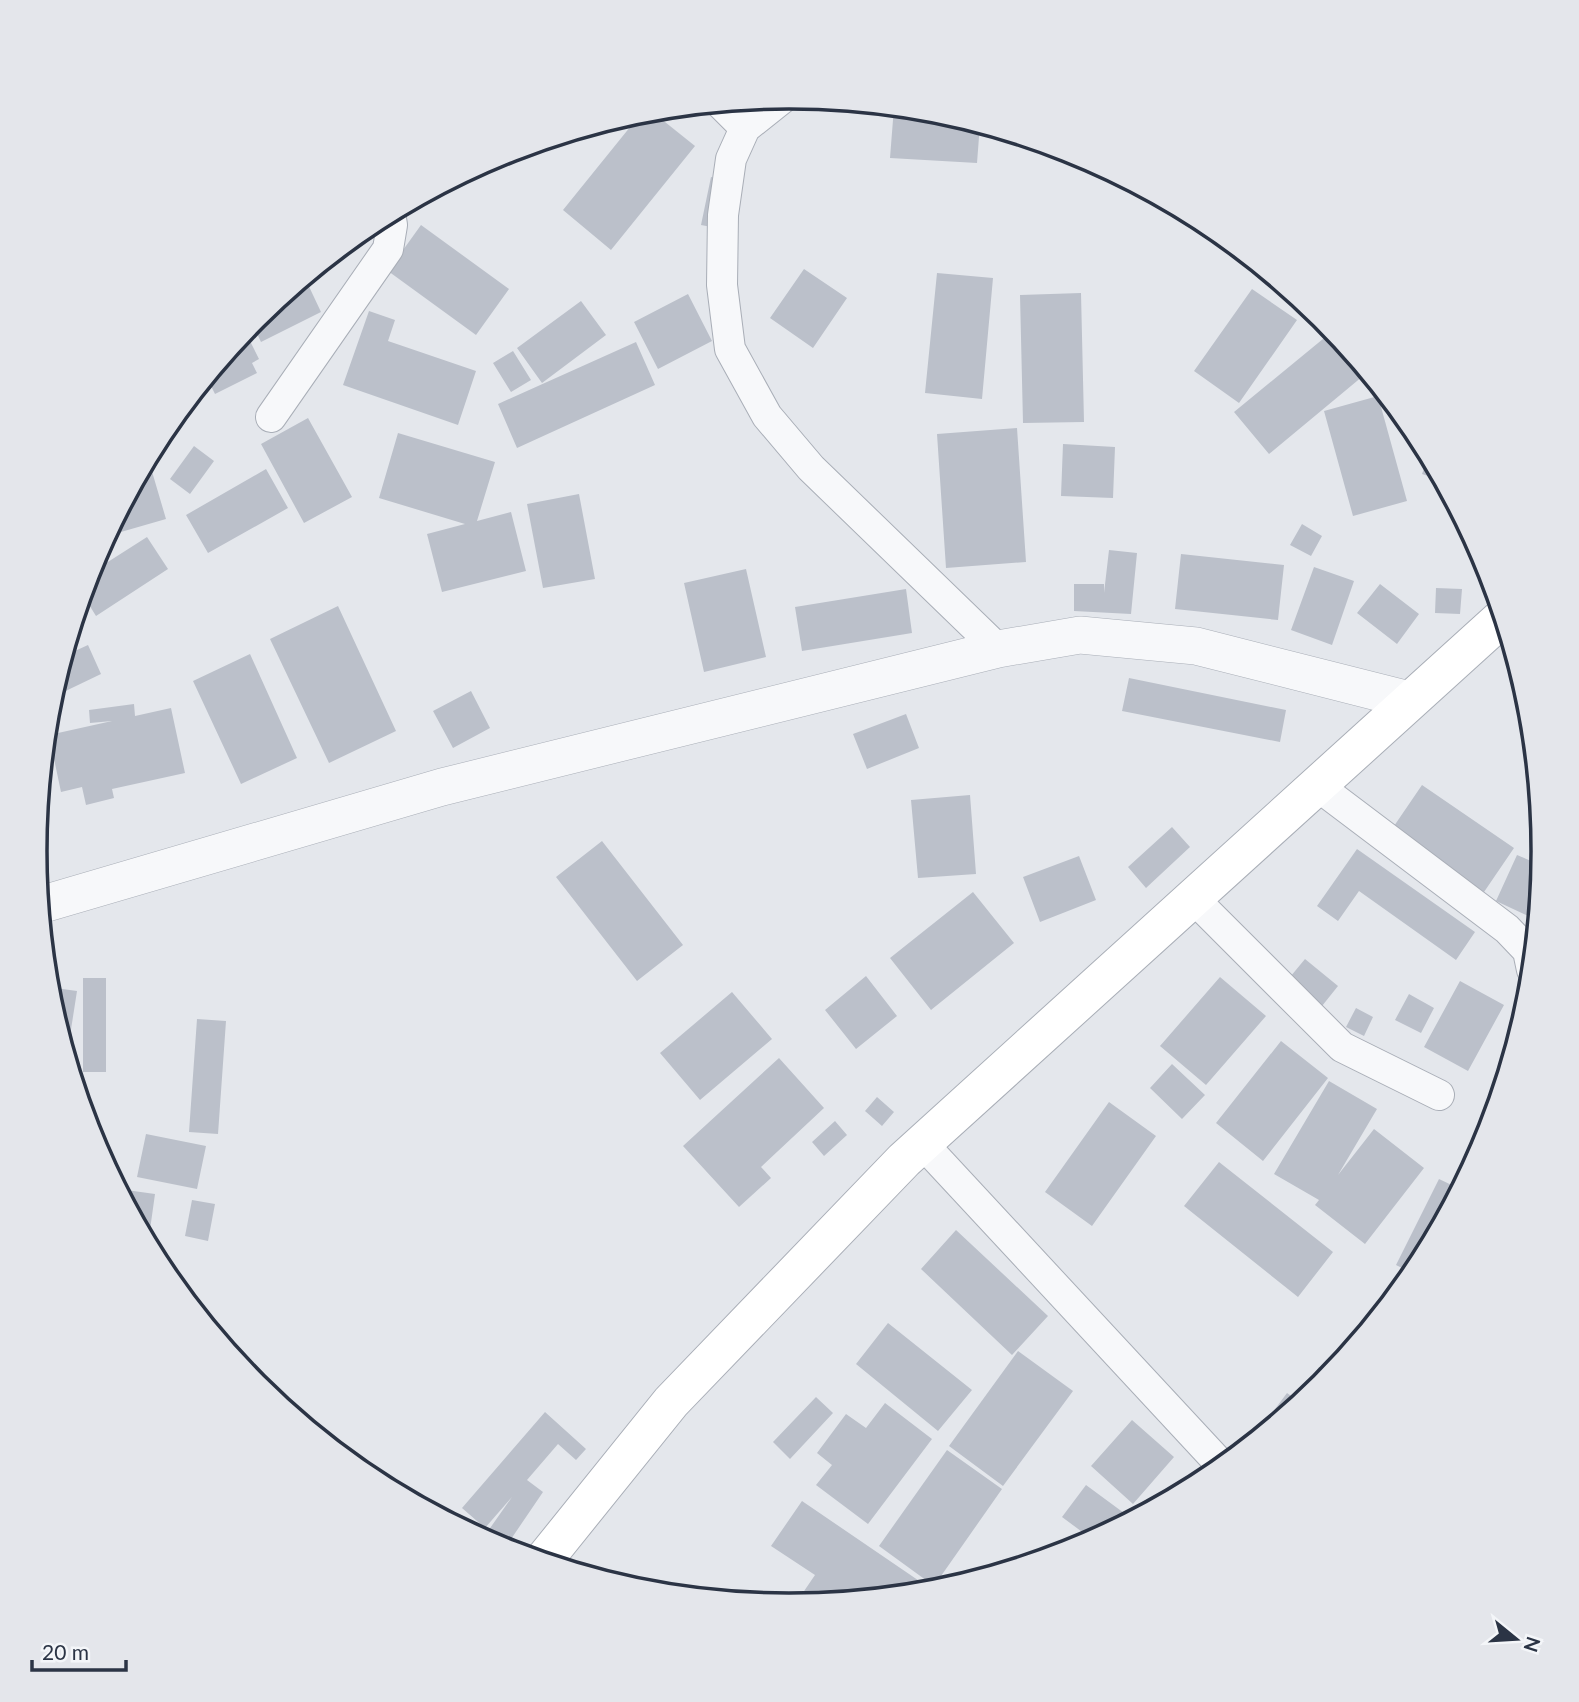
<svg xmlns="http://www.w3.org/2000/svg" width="1579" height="1702" viewBox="0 0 1579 1702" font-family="Lato,sans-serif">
<rect width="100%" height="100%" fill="#e4e7ec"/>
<path fill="#bbc0ca" d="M894 107 937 111 980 124 977 163 890 158Z
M650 110 695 146 611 250 563 210 643 111Z
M711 177 728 181 717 228 701 225Z
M421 225 509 289 476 335 388 271Z
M353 238 357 246 325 262 324 261Z
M804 269 847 298 813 348 770 318Z
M937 273 993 278 982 399 925 393Z
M305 278 321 312 261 342 252 323Z
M1252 289 1297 320 1239 403 1194 371Z
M1081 293 1084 422 1023 423 1020 295Z
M688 294 712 341 658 369 634 322Z
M581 301 606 335 542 383 517 348Z
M369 311 395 320 388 341 476 371 458 425 343 385Z
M245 331 259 359 252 363 257 373 215 394 207 378Z
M1329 334 1363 376 1269 454 1234 412Z
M636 342 655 385 517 448 498 404Z
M513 351 531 380 511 392 493 363Z
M1378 396 1407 501 1353 516 1324 411Z
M308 418 352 497 304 523 261 444Z
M1017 428 1026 562 946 568 937 434Z
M398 433 495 462 477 521 511 512 526 571 442 592 427 534 465 524 379 498Z
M1063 444 1115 447 1113 498 1061 496Z
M194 446 214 461 190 494 170 479Z
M1429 454 1430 457 1443 481 1422 474Z
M148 458 166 519 107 536Z
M266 469 288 508 208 553 186 515Z
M579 494 595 579 543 588 527 504Z
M1302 524 1322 536 1311 556 1290 545Z
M147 537 168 569 96 616 83 595 89 574Z
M1109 550 1137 553 1131 614 1074 611V584H1104V593Z
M1181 554 1284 565 1278 620 1175 609Z
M1314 567 1354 581 1332 645 1291 630Z
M746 569 766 657 704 672 684 583Z
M1380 584 1419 614 1397 644 1357 613Z
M1436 588 1462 589 1460 614 1435 613Z
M906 589 912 633 802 651 795 607Z
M338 606 396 731 329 763 270 639Z
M88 645 101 674 51 698 64 656Z
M250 654 297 758 241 784 193 681Z
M1129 678 1286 710 1280 742 1122 711Z
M471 691 490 728 453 748 433 711Z
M134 704 135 716 171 708 185 773 112 789 114 798 86 805 82 787 61 792 49 735 112 721 90 723 89 710Z
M906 714 919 748 867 769 853 734Z
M1422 785 1514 848 1484 892 1392 829Z
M970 795 976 874 918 878 911 800Z
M1172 827 1190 847 1146 888 1128 867Z
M602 841 683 945 637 981 556 877Z
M1357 849 1475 932 1456 960 1359 891 1338 921 1317 906Z
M1517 855 1543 866 1537 920 1496 901Z
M1079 856 1096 900 1040 922 1023 877Z
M973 892 1014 943 931 1010 890 958Z
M1305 959 1338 986 1314 1016 1281 988Z
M866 976 897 1016 856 1049 825 1010Z
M1220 977 1266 1016 1206 1085 1160 1046Z
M83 978H106V1072H83Z
M1460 981 1504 1005 1468 1071 1424 1047Z
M48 987 77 991 67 1055 49 998Z
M732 992 772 1039 700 1100 660 1053Z
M1409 994 1434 1008 1421 1033 1395 1020Z
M1356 1008 1373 1017 1364 1036 1346 1027Z
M197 1019 226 1021 218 1134 189 1132Z
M1281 1041 1328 1078 1263 1161 1216 1123Z
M779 1058 824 1108 761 1167 771 1178 739 1207 683 1146Z
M1172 1064 1205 1095 1182 1119 1150 1088Z
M1329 1081 1377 1109 1338 1175 1374 1129 1424 1168 1365 1244 1315 1205 1319 1200 1274 1174Z
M877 1097 894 1112 882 1126 865 1111Z
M1109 1102 1156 1136 1092 1226 1045 1192Z
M835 1121 847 1135 824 1156 812 1142Z
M146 1134 206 1146 197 1189 137 1177Z
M1219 1162 1333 1252 1298 1297 1184 1206Z
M1439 1179 1460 1189 1414 1274 1396 1265Z
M119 1189 155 1194 148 1244 129 1209Z
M192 1200 215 1204 208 1241 185 1236Z
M956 1230 1048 1316 1012 1355 921 1269Z
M888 1323 972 1390 938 1431 856 1364Z
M1018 1351 1073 1391 1003 1486 949 1446Z
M1319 1367 1331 1375 1307 1397 1300 1392Z
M1287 1393 1301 1403 1249 1445H1248Z
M816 1397 833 1413 790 1459 773 1442Z
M885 1403 932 1439 868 1524 816 1485 832 1465 817 1453 846 1414 866 1428Z
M545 1412 586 1449 576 1460 558 1444 527 1480 543 1492 507 1545 488 1531 512 1497 485 1528 462 1508Z
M1132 1420 1174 1457 1133 1504 1091 1466Z
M947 1450 1002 1489 934 1586 879 1546Z
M1086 1485 1124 1513 1111 1530 1093 1540 1062 1517Z
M802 1501 931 1589 929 1592 810 1603 800 1597 815 1575 771 1546Z"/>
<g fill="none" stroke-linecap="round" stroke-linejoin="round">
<defs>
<path id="minor" d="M784 97 745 128 731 159 723 215 722 285 730 349 767 416 811 468 998 649
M720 103 745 128
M271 417 388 249 392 225 390 213
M1315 784 1507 929 1528 951 1532 970
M1193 898 1342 1047 1439 1095
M923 1144 1223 1467"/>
<path id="tertiary" d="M40 905 442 787 998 649 1080 635 1196 646 1409 700"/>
<path id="secondary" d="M543 1561 671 1402 904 1160 1503 617"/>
</defs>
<use href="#minor" stroke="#a9aeb7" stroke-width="32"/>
<use href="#tertiary" stroke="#a9aeb7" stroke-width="38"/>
<use href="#secondary" stroke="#a9aeb7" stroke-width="40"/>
<use href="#minor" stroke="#f7f8fa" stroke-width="30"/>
<use href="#tertiary" stroke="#f7f8fa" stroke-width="37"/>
<use href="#secondary" stroke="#fff" stroke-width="38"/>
</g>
<path d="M0 0H1579V1702H0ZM47 851a742 742 0 1 1 1484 0a742 742 0 1 1-1484 0Z" fill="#e4e6eb" fill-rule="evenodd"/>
<path fill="none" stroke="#2b3445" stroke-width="3.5" d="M47 851a742 742 0 1 1 1484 0a742 742 0 1 1-1484 0Z"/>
<g transform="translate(1516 1639) rotate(108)" stroke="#f4f6f9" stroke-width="5" paint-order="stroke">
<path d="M0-5L12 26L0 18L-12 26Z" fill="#2b3445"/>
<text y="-10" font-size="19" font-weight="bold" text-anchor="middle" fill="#2b3445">N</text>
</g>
<path d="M32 1660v10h94v-10" fill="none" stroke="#2b3445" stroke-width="3.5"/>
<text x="42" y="1660" font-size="21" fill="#2b3445" stroke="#f4f6f9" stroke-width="5" paint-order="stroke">20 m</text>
</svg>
